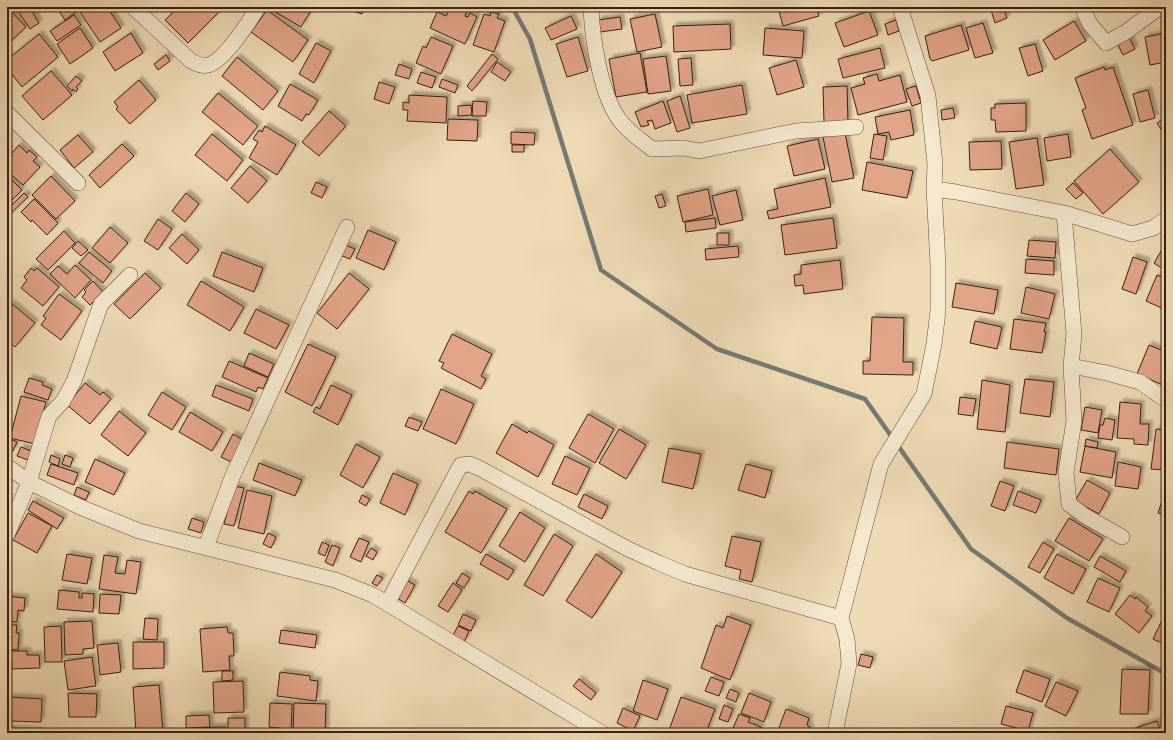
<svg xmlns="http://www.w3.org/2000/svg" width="1173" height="740" viewBox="0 0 1173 740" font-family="'IM FELL Double Pica',serif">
<defs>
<filter id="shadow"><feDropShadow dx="3.5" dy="-3.5" stdDeviation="1" flood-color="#0004"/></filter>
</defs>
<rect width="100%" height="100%" fill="#efdbb5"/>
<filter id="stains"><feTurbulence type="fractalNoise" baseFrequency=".005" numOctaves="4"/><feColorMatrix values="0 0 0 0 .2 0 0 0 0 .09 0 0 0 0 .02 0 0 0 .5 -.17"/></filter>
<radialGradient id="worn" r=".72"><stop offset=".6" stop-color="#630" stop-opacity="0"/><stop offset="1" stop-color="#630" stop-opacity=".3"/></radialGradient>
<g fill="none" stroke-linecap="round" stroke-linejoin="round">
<path stroke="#737b74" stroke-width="4.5" d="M512 7 530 39 601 270 717 349 865 399 971 549 1067 618 1166 674"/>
</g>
<path fill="#e1a487" stroke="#381e14" filter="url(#shadow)" d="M7 7 26 27 7 45Z
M24 7H29L39 23 30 29 18 11Z
M56 7H78L80 9 65 20Z
M88 7H107L121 28 100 42 80 12Z
M179 7H224L188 43 165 20Z
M267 7H313L301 27Z
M352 7H364L362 14 350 10Z
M451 7H466L468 8 465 16 468 17 470 13 477 17 465 44 430 28 437 12 446 16Z
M778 7H816L819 16 783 26Z
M990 7H1003L1007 18 995 23Z
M267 10 308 40 293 62 251 32Z
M869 11 878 35 844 47 835 23Z
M491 12 499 14 497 18 505 21 494 52 473 45 484 14 490 16Z
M655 14 662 47 637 52 630 19Z
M74 15 81 25 57 41 50 31Z
M571 16 577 29 551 40 545 28Z
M620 17 622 29 600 32 598 20Z
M896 20 899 31 888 35 885 24Z
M1074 21 1086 41 1055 60 1043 40Z
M983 23 993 53 975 58 966 28Z
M730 24 731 49 674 52 673 26Z
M961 25 969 50 932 61 930 59 925 36Z
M80 28 93 48 70 64 57 44Z
M765 28 804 31 802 58 763 55Z
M131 33 143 53 115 71 103 52Z
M1166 33V62L1150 65 1145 37Z
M39 34 58 57 22 87 7 68V60Z
M431 37 453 46 441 74 416 63 423 46 426 48Z
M578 37 588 71 567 77 556 44Z
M1129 37 1135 49 1123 55 1117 43Z
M316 43 331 51 314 83 299 74Z
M1035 44 1043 71 1028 76 1019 48Z
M880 48 885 68 843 78 838 59Z
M640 53 647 92 616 97 609 59Z
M492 54 498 59 472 91 467 86Z
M166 55 170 61 158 70 154 64Z
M666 56 671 91 648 94 643 59Z
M237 57 278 91 263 110 222 76Z
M691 58 693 85 680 86 678 59Z
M796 60 804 87 777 95 769 68Z
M497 62 511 72 505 81 491 72Z
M399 64 412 69 409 79 395 75Z
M1104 67 1105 70 1113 67 1133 125 1092 139 1082 110 1086 108 1075 78Z
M51 71 72 95 43 120 22 96Z
M421 72 436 77 432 88 417 83Z
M877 74 879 81 900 75 907 102 858 115 851 88 865 84 863 78Z
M76 76 82 81 76 87 78 89 76 92 73 89 72 91 67 86Z
M442 79 458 85 455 93 439 87Z
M139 80 156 100 130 124 116 109 118 107 114 102Z
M379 82 395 87 389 104 374 99Z
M290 84 318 100 309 115 306 114 302 121 278 106Z
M742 85 747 114 692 123 687 95Z
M847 86 848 122 824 123 823 87Z
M916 86 921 103 912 106 906 89Z
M1148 90 1155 118 1140 122 1133 94Z
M218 93 258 126 243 145 202 112Z
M409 95 447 97 446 123 407 121 408 110H403V102L409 103Z
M680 96 690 128 677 132 667 101Z
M473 101 487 102 486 116H472Z
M663 101 671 123 655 129 652 120 647 121 649 125 641 127 635 112Z
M1026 103V131L996 132 995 120H991V108H995V104Z
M471 105 472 115 458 116V106Z
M953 108 955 118 942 120 941 110Z
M910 110 914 135 891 140 889 132 878 134 875 117Z
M329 111 346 126 319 156 302 142Z
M1166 117V129L1162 131 1157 123Z
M448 119 478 120 477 141 447 140Z
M265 126 296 145 277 175 249 158 258 142 253 139 259 130 262 132Z
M511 132 535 133 534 145 511 144Z
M845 133 854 178 832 182 823 137Z
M212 134 243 160 227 181 195 155Z
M874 134 887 136 883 160 870 158Z
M1068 134 1071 157 1047 161 1044 138Z
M78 135 93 152 74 168 60 150Z
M1037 138 1044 185 1016 189 1009 142Z
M818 139 825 169 794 176 787 146Z
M1001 141 1002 169 970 170 969 142Z
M122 144 134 156 100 188 89 175Z
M19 145 27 153 29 150 37 157 33 161 40 167 23 185 7 171V159Z
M512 145H524V152H512Z
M1110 149 1139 182 1103 214 1074 181Z
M867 162 913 171 907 198 862 190Z
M250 166 267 181 248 203 231 188Z
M7 175 22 190 7 205Z
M51 176 75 201 56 219 32 195Z
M825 178 831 207 769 219 767 211 778 209 774 189Z
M316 182 327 187 322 198 311 193Z
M1073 183 1083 193 1076 199 1066 189Z
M708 189 713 215 683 222 677 196Z
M736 190 743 220 720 225 712 196Z
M24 193 28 197 7 217V206L9 208Z
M186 193 199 204 185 222 172 211Z
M662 194 666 206 659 208 655 196Z
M34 199 58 223 47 235 32 220 31 222 21 212Z
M715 218 716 228 686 232 685 222Z
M833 218 837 248 785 255 781 225Z
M158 219 172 229 158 250 144 241Z
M110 227 128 243 110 263 92 248Z
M368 230 396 242 384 270 356 258Z
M64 231 75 243 48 270 36 259Z
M717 233H729V245H717Z
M182 234 199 250 187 264 169 248Z
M1029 240 1056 242 1055 258 1027 256Z
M78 241 88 250 81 256 72 248Z
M1166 243V271L1154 263Z
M345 245 355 249 350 259 340 255Z
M738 246 739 257 706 260 705 249Z
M89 252 112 271 103 283 79 263Z
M222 252 263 268 254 292 213 276Z
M1133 257 1147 262 1136 294 1122 289Z
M1026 259 1054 261V275L1025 273Z
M840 260 843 289 804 294 803 285 795 286 794 275 801 274V265Z
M75 265 91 280 75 298 50 274 58 266 67 274Z
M31 268 34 271 37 268 59 287 43 306 21 288 27 280 24 277Z
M145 273 161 288 130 319 114 304Z
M349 273 369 289 337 329 317 313Z
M1157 275 1166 279V310L1146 301Z
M93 281 103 292 90 305 82 297 86 292 84 290Z
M201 281 244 307 230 331 187 305Z
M956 283 998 290 994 314 952 307Z
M1026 287 1055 294 1049 319 1021 313Z
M59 294 82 311 61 340 41 325 46 318 43 316Z
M11 303 35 323 15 347 7 340V308Z
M256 309 289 325 276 349 244 333Z
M872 317 904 318 903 362H913V375L863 374V361H870Z
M1014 319 1046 323 1044 332H1046L1042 353 1010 349Z
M975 321 1002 327 997 349 970 343Z
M452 334 492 354 481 376 486 379 481 389 441 368 444 363 439 361Z
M308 344 336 357 312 406 285 392Z
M1149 345 1166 352V377L1163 385 1137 374Z
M249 353 274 364 268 377 244 366Z
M229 361 268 378 263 389 258 387 256 392 222 377Z
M29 378 43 382 42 385 52 389 48 400 24 392Z
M1025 379 1054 382 1050 417 1020 413Z
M982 380 1010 385 1005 432 977 429Z
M85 383 100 395 103 392 111 399 90 424 67 405Z
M216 385 253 399 249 411 212 396Z
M331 385 352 395 338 425 313 412 316 407 320 409Z
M441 389 474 404 456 444 423 429Z
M162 392 186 407 172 430 148 415Z
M21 396 46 402 35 444 10 438Z
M960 397 976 399 973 416 958 414Z
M1120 402 1141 404 1140 424H1149L1148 445 1134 444V439L1117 438Z
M1085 407 1102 410 1098 433 1081 430Z
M119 411 146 433 128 456 101 435Z
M190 412 223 432 212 451 179 432Z
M588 414 614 429 595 463 569 448Z
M409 417 422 422 418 431 405 426Z
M1105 418 1115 420 1112 440 1098 438 1100 425H1103Z
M512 424 527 433 529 431 554 445 538 477 496 453Z
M619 429 646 445 626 479 599 463Z
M1156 429 1166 430V470L1151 469Z
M233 434 243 440 231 462 221 457Z
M8 438 17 442 13 451 7 448Z
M1086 439 1098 442 1097 448 1085 446Z
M1007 442 1059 449 1056 475 1004 468Z
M356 444 380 457 363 488 340 475Z
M1085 446 1116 452 1112 478 1080 472Z
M21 447 31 451 28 460 17 456Z
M669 448 701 454 693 489 662 482Z
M51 455 60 459 58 466 49 462Z
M65 455 73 458 70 467 62 464Z
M565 456 590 468 577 495 552 484Z
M95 459 125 473 114 495 85 482Z
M1118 462 1141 467 1138 489 1115 486Z
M259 463 302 480 295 496 253 480Z
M51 464 78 473 74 485 47 475Z
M746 464 772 471 765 498 738 490Z
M393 473 418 484 405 515 380 503Z
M1087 480 1110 493 1099 514 1075 501Z
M1000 481 1014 486 1005 511 991 506Z
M234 486 244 488 234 526 224 524Z
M77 487 89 492 86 500 74 495Z
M247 490 272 496 264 534 238 528Z
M469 491 473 494 475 491 507 509 481 553 445 532Z
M1018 491 1041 500 1036 513 1013 505Z
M1165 492H1166V516L1158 513Z
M584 494 608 506 602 519 578 507Z
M362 495 370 499 366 506 359 502Z
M33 501 64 518 57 529 28 510Z
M520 512 545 528 525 562 499 546Z
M28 513 52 526 37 553 13 540Z
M192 518 204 522 201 533 188 529Z
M1069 518 1103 539 1089 561 1055 541Z
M268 533 276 537 271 548 263 544Z
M554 534 573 546 543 596 524 585Z
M732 536 761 542 752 582 739 579 741 570 725 566Z
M359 538 369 542 361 562 350 557Z
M322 542 329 545 325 556 318 553Z
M1043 542 1054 549 1040 573 1028 567Z
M332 545 340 548 333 566 325 562Z
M371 548 377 552 373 560 366 556Z
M67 554 92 558 87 584 62 580Z
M486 554 514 570 508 580 480 564Z
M596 554 622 572 592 618 566 601Z
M1057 554 1086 569 1073 594 1044 578Z
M104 555 118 557 115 573 125 574 127 560 141 562 136 594 99 589Z
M1100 556 1126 571 1120 582 1094 567Z
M462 573 470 578 464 588 456 583Z
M377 575 383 578 377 586 372 583Z
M402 578 415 585 405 603 392 595Z
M1098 578 1120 588 1109 612 1087 602Z
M453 583 462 590 448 612 438 606Z
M59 590 79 592V598H82V593L94 594 93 612 57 609Z
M100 594 121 595 119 614 99 613Z
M1130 595 1135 599 1136 597 1148 607 1145 611 1152 616 1139 633 1115 614Z
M7 596 25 598 24 611 18 610 17 622 9 621V623H7Z
M1166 612V645L1153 639Z
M463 614 476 620 471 631 458 625Z
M727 616 751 625 730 680 701 668 716 625 723 628Z
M145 618 158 619 157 640 143 639Z
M92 621 94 648 83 649V654L65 655 64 622Z
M7 625H17L16 633H19L18 650 7 649Z
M61 626 62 662H45L44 627Z
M458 626 469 631 464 642 452 637Z
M227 627 228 633H233L234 656H229L230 670 203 672 200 629Z
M281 630 317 635 315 648 279 643Z
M133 642H164V668L133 669Z
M118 643 121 672 100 675 97 645Z
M11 651H27V655H39L40 668 12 669Z
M861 654 873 657 870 668 858 665Z
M92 657 96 686 68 690 64 661Z
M1122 669 1150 670 1148 714H1120Z
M1024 670 1050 679 1042 702 1016 692Z
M222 671H233V680L222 681Z
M280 672 310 676V680L318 681 316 701 277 696Z
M711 677 724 682 719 696 705 691Z
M579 679 596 693 591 700 573 686Z
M643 680 668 689 657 720 633 711Z
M243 681 244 712 214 713 213 682Z
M1056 682 1078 691 1066 716 1045 706Z
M159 685 163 733H136L133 687Z
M730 689 739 693 736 702 726 698Z
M68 693 97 694 96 717H69Z
M749 693 771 702 764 722 741 713Z
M9 697 42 699 41 722 8 721Z
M681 697 715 709 706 733 691 731 690 733H668Z
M270 703 292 704 291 732H280V728L269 727Z
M294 703 326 704 325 733H293Z
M724 705 733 709 728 722 719 719Z
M1006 706 1033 713 1028 731 1001 724Z
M623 708 640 716 633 731 617 723Z
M786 709 809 718 807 725 810 727 808 733H777Z
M739 714 750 718 748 722 761 727 758 733H731Z
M209 715 210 727 186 728V716Z
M228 718H245V733H228Z
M1157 721 1161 732 1137 733 1135 728Z
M226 727V733H192V728Z
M7 729 39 731V733H7Z"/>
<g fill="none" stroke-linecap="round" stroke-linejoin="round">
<defs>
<path id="minor" d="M133 7 191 61C196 63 202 67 208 65 223 62 250 21 258 7
M591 7C592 38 601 99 622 123 630 133 642 141 652 149L684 148 699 151 796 131 856 127
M1082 7 1090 24 1106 43 1126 32 1160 7
M7 113 78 183
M934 189 956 192 1064 213 1132 234 1153 228 1166 219
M1064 213 1074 334 1071 366 1074 421 1066 472 1069 504 1085 516 1122 537
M1071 366 1107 373 1140 382 1166 400
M7 466 29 482 80 507 139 531 335 580 373 595 602 733
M7 535 29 482 49 416 63 401 74 381 101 304 130 275
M206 547 233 475 347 227
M387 604 458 470 461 465 469 464 479 468 628 549 659 563 685 574 841 618
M835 733 849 664 847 639 841 618 881 464 924 394 934 344 938 311V264L934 189 935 164 928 96 900 7"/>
</defs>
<use href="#minor" stroke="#664d3c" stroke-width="16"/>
<use href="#minor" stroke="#f5e8cf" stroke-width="15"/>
</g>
<rect width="1173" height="740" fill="none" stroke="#efdbb5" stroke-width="24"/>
<rect x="8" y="8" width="1157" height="724" fill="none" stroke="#381e14" stroke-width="2"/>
<rect x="12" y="12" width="1149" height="716" fill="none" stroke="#381e14"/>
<rect width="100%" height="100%" filter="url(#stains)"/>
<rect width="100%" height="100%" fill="url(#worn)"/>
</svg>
